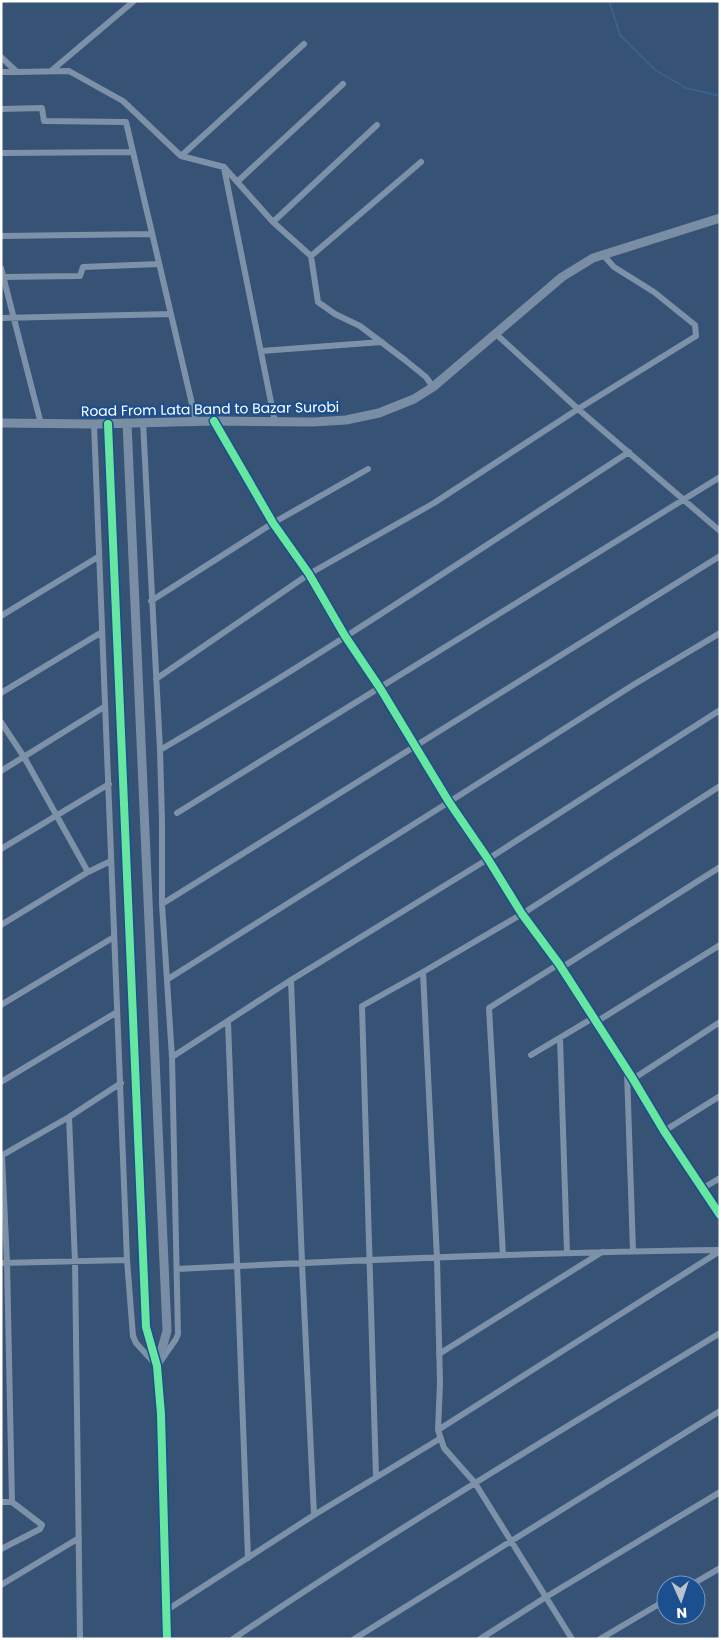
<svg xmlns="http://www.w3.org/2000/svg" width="721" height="1640" viewBox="0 0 721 1640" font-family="Poppins,sans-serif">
<rect width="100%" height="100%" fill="#365274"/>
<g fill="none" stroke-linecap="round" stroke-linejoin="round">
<path stroke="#3b618d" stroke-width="2" d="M609 1 620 35 655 70 686 88 720 96"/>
<path stroke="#7d92a8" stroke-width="6" d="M1 57 17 72 69 71 123 101 181 156 224 167 273 222 311 256 318 302 335 314 360 326 405 360 426 377 433 387
M51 71 134 1
M1 72H17
M1 109 42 108 44 121 126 122 196 421
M1 153 133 152
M181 156 304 44
M224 168 275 422
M237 182 343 84
M273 222 377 125
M1 236 152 234
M311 256 421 162
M1 268 41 424
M1 277 80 276 83 267 159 264
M1 318 171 314
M496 334 578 409 720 531
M261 351 382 342
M214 421 273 523 309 574 345 636 380 688 449 802 488 859 522 914 559 964 633 1079 664 1131 720 1215
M143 422 160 750 162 820V904L172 1057 178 1334 176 1339 160 1362
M94 424 127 1260 133 1336 136 1343 157 1366 163 1457 167 1639
M151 601 273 523 368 469
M1 616 98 557
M156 679 309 574 434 503 578 409 696 336 695 325 654 292 614 267 604 256
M1 693 102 632
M1 722 24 757 88 872
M160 750C320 657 474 553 629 452
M1 771 104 707
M177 813 720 477
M1 849 109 784
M162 904 720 556
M1 925 88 872 111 861
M561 968 720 867
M423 972 437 1258 440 1383 438 1430 444 1448 475 1483 572 1639
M168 979 449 802 633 685 720 633
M291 980 302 1263 314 1515
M1 1005 114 937
M228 1022 248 1558
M596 1022 720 945
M560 1038 567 1253
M531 1055 593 1018
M172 1057 291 980 488 859 720 710
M627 1072 633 1251
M633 1079 720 1022
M1 1082 117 1012
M69 1117 75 1261 80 1639
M664 1131 720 1096
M1 1156 69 1117 121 1083
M2 1156 7 1263 12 1502
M703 1188 720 1178
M503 1255 489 1008 559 964
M1 1263 127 1260
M177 1269C357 1260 539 1252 720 1250
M439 1354 602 1252
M438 1430 720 1251
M376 1477C372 1320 366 1163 362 1006L423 972 522 914 720 786
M1 1502H12L42 1525 40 1529 1 1549
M1 1585 79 1538
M691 1585 720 1568
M167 1610 314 1515 441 1438
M233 1639C392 1531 557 1433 720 1333
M354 1639 720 1411
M480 1639 546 1597 720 1492
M600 1639 666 1600"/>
<path stroke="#798da4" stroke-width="9" d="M1 423 94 424 214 421 313 422 346 420 379 413 414 399 433 387 562 277 593 258 720 218
M127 423 167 1331 157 1366
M108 424 146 1327 157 1366"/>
<defs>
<path id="cycleway" d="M214 421 273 523 309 574 345 636 380 688 449 802 488 859 522 914 559 964 633 1079 664 1131 720 1215
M108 424 146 1327 157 1366 161 1414 167 1639"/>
</defs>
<use href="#cycleway" stroke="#1b4f8f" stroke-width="11"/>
<use href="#cycleway" stroke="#66e7a1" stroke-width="8"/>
</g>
<g text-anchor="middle" stroke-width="4.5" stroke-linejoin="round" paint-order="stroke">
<g font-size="14" fill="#fff" stroke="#1b4f8f">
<text transform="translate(210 409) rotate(-1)" y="5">Road From Lata Band to Bazar Surobi</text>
</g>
</g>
<rect width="721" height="1640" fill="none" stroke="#ffffff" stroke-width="5"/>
<g transform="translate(681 1600) rotate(177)"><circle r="24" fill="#1b4f8f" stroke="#7695bc"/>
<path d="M0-4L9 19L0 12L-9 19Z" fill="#b9c2ce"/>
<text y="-8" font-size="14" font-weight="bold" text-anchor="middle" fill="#ffffff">N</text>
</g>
</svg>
